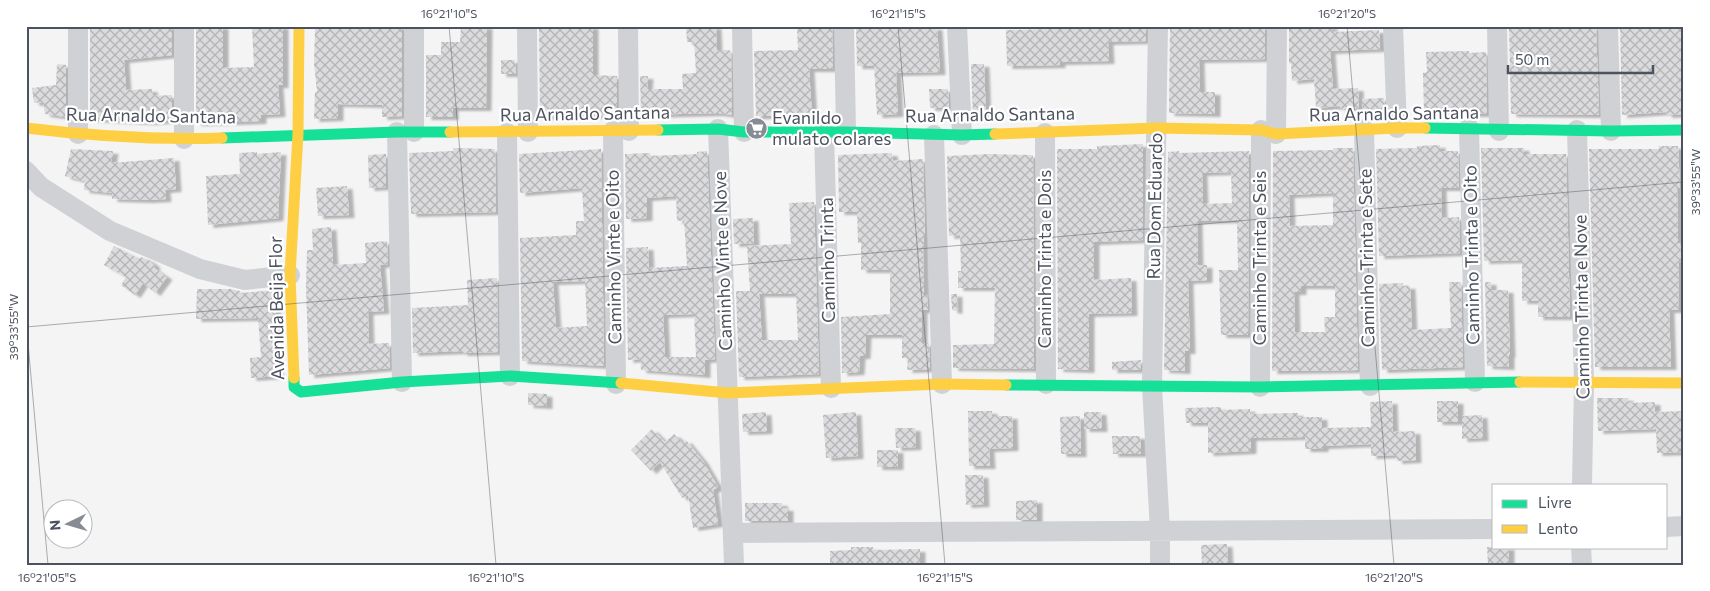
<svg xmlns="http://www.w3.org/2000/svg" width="1710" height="591" viewBox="0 0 1710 591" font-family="Commissioner,sans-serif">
<defs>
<pattern id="building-cross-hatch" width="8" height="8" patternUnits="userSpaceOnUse" patternTransform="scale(1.25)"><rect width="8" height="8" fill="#dbdbdd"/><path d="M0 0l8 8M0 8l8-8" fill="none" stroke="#b4b4b6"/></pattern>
<filter id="shadow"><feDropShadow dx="5.5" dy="3" stdDeviation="1" flood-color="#0004"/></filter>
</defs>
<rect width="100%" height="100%" fill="#f4f4f4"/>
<path fill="url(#building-cross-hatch)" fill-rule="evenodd" filter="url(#shadow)" d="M90 26H172V55L124 60 126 90 152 89 153 96 172 95V120L150 122 90 119Z
M196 26H223V68L254 67 252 26H283V85H278L280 114 261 115V121L196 123Z
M377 26H402V116L382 117V105L338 104V118L314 119 315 92H317L314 63 315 29H377Z
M461 26H487L486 108H453V117H426V55H441V42H460Z
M539 26H593V75L617 76V115L540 117Z
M686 26H716L717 50H729L731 52 732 115 718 113 641 115 640 76H648L647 89H683L682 74 696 73 694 42H687Z
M814 26H832L833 67 832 69H809L812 116H756L754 51 798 50 797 28H814Z
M856 26 937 27 940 72 896 73 898 114 877 115 874 66H857Z
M1052 26H1146V41L1108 42 1109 61 1060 62V65L1007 66 1006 30 1052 29Z
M1170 26H1265V59L1199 60 1200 92H1215V114L1169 113Z
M1289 26H1332V32L1379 30 1380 49 1330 51 1333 89 1358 88 1359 108 1340 109V106L1316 108 1314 79 1292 81 1291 64 1289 63Z
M1509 26H1596L1599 115 1511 114Z
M1620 26H1684V114L1667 115 1666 112 1622 115Z
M1469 51V53L1486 52 1487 114 1424 113 1423 73 1427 72 1426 52Z
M501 60H515L516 74H501Z
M57 64 66 65V117L45 114 43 102 34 103 32 88 56 85Z
M971 64H984L986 118 973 119Z
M929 89H948L949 107 930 108Z
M1384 98 1385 113 1363 114 1362 99Z
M1143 144V240L1094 242V280L1131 278 1132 313 1089 314V370L1058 369 1057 149H1097V146Z
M1440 145V151H1458L1459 188H1441L1442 218 1459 217 1460 253 1379 256 1376 149 1417 148V146Z
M1659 146H1678L1680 188H1677L1678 243H1680L1681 262H1679L1678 310H1669L1671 367H1595L1589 149H1659Z
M453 148 495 149 496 212 411 214 409 153 453 151Z
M1333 148H1353L1358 370 1272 371 1273 151 1333 150ZM1333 193V225L1290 226 1289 195ZM1301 286H1335V317H1324L1325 332H1295L1294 292H1301Z
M1481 148H1524V154H1566L1570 317H1538V301H1522V260L1484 261Z
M71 149 113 151 111 163 174 158 176 189 165 190 166 199 148 200 112 199V193L84 190 85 181 65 176Z
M601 149 604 366 522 361 520 238 576 235V221H584L582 188 520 193 519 154ZM585 281 587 326 556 328 553 282Z
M707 151 715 359 705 360V375L641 370 640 359 628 360 626 248 648 247 649 268 687 266 684 220 677 221 676 196 647 198V218L626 219 625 154 650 153V156L697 154V152ZM694 314 696 357H665L663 315Z
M1179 151V153L1249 151 1248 335H1221L1219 270H1238L1237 220 1197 221 1198 265H1207V280L1188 281 1190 351H1185V371L1164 370 1168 152ZM1231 172 1232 203 1203 204 1202 173Z
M257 152V154L281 152 278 218 208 225 206 176 240 174 239 153Z
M892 153 893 161 923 159 925 236H924V246H923L924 295H927L928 310H922V343H929L930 369 907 370 908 358H902V335H866L865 356H860L859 372 842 373 841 317 890 314V270H861V243H858L857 212H839L838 155Z
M386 154V187L369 188 368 155Z
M989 154 1033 155 1034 369 953 368V345L994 344 995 288H958V271H961L960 235 949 236 947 156Z
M347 186 349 215 318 216 316 188Z
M814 202 819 374 739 377 736 291H750L747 246 791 244 789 203ZM759 294H796L798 340H762Z
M753 218 754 243 734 244 733 219Z
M331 227 333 265 366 263 365 243 387 241 388 264 380 265 384 311 368 312 369 344 389 343 390 368 309 375 306 288 307 250H313L312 229Z
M114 246 139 259 141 257 149 260 155 265 154 268 167 277 155 293 143 283 135 295 121 285 126 277 104 265Z
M497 278 498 352 462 353V351L413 353 412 308 468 305 467 280Z
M1449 282H1461L1463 367 1382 370 1379 284 1403 283V286H1410L1412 330 1451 328Z
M1485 282H1491V290H1508L1510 354 1509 355V367L1487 366Z
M197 289H230L240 291V293L275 290 278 376 251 378 250 358 261 357 258 318 196 319Z
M951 294H957V311L952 310Z
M1141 360 1140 370H1112V362Z
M528 393 547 394V406L528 405Z
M1597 398H1628V403L1655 402V412L1684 411V452L1657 453 1656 429 1598 431Z
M1392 401 1393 432 1415 431 1416 460 1397 461 1396 455 1371 456V444L1323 446V449H1305V437L1251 438V451L1208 453V423H1186L1185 408 1221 407V410L1250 409V414L1298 413V417H1322V428L1371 427 1370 402Z
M1437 401H1458V422H1437Z
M968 411H992V416H1012L1013 448 989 449 990 466H969Z
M766 412 767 431 743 432 742 414Z
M856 412 858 456 826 458 823 415Z
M1084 412H1101L1102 429H1084Z
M1482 415 1483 438 1462 439V416Z
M1080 416 1081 454H1061L1060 417Z
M895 428H915L916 447 896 448Z
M652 429 665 442 674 434 683 443 686 440 703 461 718 487 713 490 718 524 693 528 688 495 682 498 660 462 651 471 631 450Z
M1112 436H1140L1141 454H1113Z
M877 450H898V467H877Z
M965 475H983L984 504 966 505Z
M1037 500V520H1016V501Z
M745 503H782L783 508H788V521H745Z
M1227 544 1228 565H1202L1201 545Z
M851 547H873V550L920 549V565H830V551L851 550Z
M1487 547H1509V565H1488Z"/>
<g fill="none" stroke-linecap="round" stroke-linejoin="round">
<path stroke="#cfd1d4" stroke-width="20" d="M414 26V132
M527 26 528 132
M628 26 629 131
M742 26 744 132
M844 26 846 132
M957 26 962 135
M1158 26 1152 386 1160 531V565
M1393 26 1397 128
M1497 26 1499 131
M1608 26 1611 131
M1469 128 1475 382
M718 129 734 565
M1364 129 1370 386
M1577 130 1584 383 1582 485
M613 131 616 384
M397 132 402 382
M824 132 831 388
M507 133 510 376
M1045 133 1046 384
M78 134V26
M1276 134 1277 26
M934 135 942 384
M184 139V26
M26 171 41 187 110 231 200 269 245 280 290 275
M1260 387 1261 130
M1666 527 1684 526
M734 533 1494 529
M1581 547 1582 565"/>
<path stroke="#16e098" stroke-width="11" d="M1425 128 1611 131 1684 130
M658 130 718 129 744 132H846L962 135 995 134
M222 138 397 132H450
M294 378V387L301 392 402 382 510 376 621 383
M1006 385 1260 387 1520 382"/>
<path stroke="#ffcf43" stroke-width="11" d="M26 128C91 136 157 140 222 138
M450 132 658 130
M995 134 1156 128 1261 130 1276 134 1397 128H1425
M294 378 290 275 298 134 299 26
M1520 382 1684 383
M621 383 728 393 942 384 1006 385"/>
</g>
<path fill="none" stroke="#4c525f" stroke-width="1" stroke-opacity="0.45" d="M449 26 496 565M898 26 945 565M1347 26 1394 565M26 321 48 565M26 327 1684 182"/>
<defs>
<symbol id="supermarket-disc" viewBox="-11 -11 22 22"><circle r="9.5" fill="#878b93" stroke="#fff"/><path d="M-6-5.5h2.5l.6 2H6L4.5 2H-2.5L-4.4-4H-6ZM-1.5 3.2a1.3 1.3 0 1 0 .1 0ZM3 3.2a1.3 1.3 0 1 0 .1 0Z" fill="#fff"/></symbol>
</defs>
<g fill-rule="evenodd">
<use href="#supermarket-disc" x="744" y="116" width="25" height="25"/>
</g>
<g text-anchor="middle" stroke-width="4.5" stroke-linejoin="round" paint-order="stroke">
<g font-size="18" fill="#4c525f" stroke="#fff">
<text transform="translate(585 114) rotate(-1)" y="6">Rua Arnaldo Santana</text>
<text transform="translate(1394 114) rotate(-1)" y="6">Rua Arnaldo Santana</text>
<text transform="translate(990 115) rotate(-1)" y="6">Rua Arnaldo Santana</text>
<text transform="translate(151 116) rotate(1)" y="6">Rua Arnaldo Santana</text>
<text transform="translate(1155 206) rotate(-89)" y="6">Rua Dom Eduardo</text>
<text transform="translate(1472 255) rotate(-91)" y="6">Caminho Trinta e Oito</text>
<text transform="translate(614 257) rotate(-91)" y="6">Caminho Vinte e Oito</text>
<text transform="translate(1260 258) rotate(-90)" y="6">Caminho Trinta e Seis</text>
<text transform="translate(1367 258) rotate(-91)" y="6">Caminho Trinta e Sete</text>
<text transform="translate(1045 259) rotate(-90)" y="6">Caminho Trinta e Dois</text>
<text transform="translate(828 260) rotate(-91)" y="6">Caminho Trinta</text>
<text transform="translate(723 261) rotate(-92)" y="6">Caminho Vinte e Nove</text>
<text transform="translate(1582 307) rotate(-91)" y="6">Caminho Trinta e Nove</text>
<text transform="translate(277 308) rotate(-91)" y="6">Avenida Beija Flor</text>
</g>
<g font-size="18" fill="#4c525f" stroke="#fff" text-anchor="start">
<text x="772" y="124">Evanildo<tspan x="772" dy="21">mulato colares</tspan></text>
</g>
</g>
<rect width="1710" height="591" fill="none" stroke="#ffffff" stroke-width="55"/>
<rect x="1492" y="484" width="175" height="65" fill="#ffffff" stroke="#b7babf"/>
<rect x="1502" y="500" width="25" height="8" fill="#16e098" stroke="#b7babf"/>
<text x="1538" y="508" font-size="15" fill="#4c525f">Livre</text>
<rect x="1502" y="525" width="25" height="8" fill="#ffcf43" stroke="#b7babf"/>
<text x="1538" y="534" font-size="15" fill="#4c525f">Lento</text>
<g transform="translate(68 524) rotate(265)"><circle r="24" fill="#ffffff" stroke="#b7babf"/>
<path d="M0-4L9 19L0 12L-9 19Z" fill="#878b93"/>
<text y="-8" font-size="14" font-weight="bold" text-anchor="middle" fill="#4c525f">N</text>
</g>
<path d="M1508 65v8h145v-8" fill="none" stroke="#4c525f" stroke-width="2.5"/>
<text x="1515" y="65" font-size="15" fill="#4c525f" stroke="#ffffff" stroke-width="4" paint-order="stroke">50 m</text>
<rect x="28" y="28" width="1654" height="536" fill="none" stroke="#4c525f" stroke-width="2"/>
<g font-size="12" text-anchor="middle" fill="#4c525f">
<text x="449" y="18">16°21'10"S</text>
<text x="898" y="18">16°21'15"S</text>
<text x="1347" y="18">16°21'20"S</text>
<text transform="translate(1696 182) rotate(-90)" y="4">39°33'55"W</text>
<text transform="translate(14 327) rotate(-90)" y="4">39°33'55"W</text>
<text x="47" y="582">16°21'05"S</text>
<text x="496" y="582">16°21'10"S</text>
<text x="945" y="582">16°21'15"S</text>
<text x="1394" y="582">16°21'20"S</text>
</g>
</svg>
